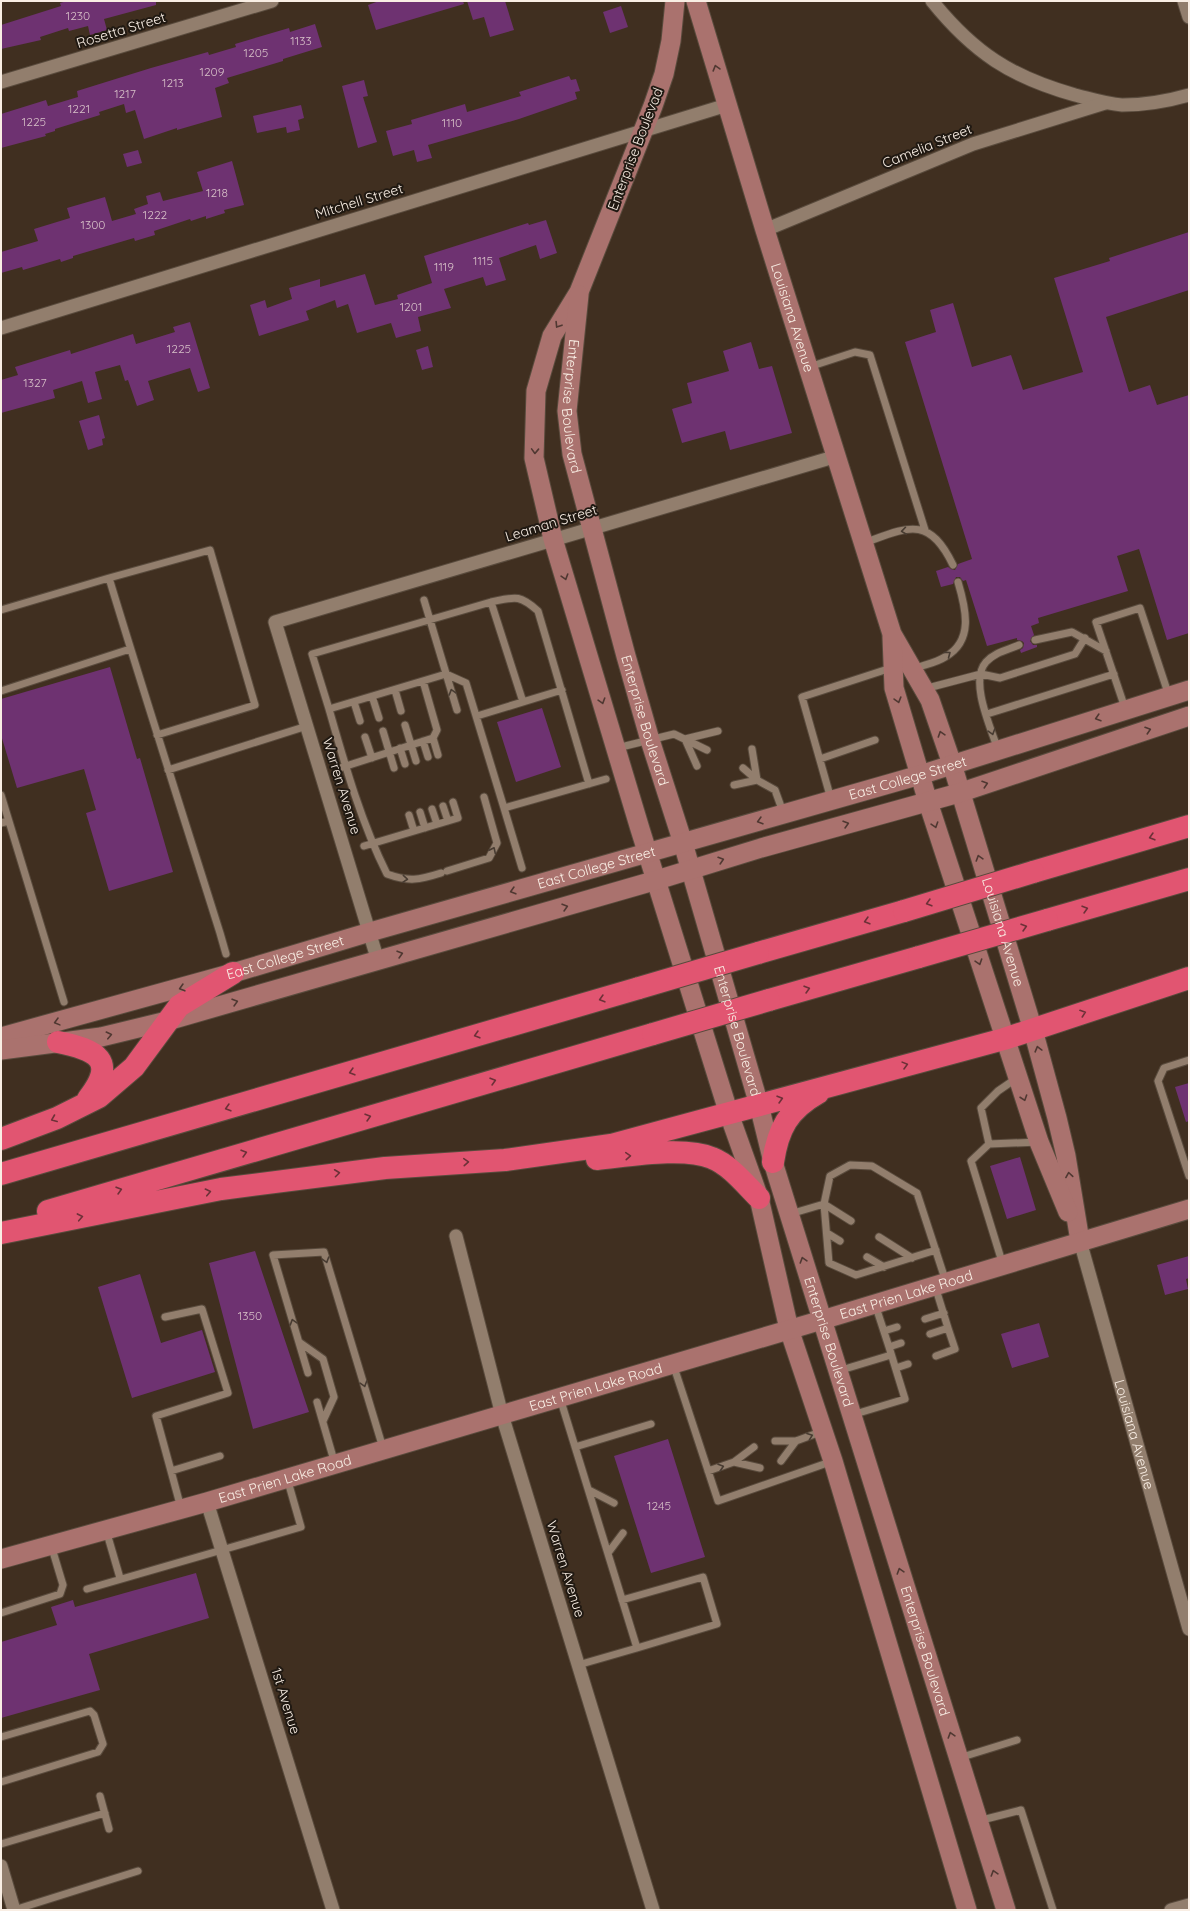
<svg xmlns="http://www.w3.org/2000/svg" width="1190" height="1911" viewBox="0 0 1190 1911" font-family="Quicksand,sans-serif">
<rect width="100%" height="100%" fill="#402f20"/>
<path fill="#6e3271" d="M67 1H156V5L104 19 107 30 90 35 88 26 69 31 68 28 40 37 41 40 1 49V25L61 6 60 3Z
M379 1H463L464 4 376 30 368 5Z
M467 1H505L514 30 490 37 484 17 473 20Z
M621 6 628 27 610 33 603 12Z
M315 24 322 47 283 59V61L227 78 229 83 215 88 222 117 177 130V128L144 139 135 110 126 113 124 104 99 112 100 115 55 129V131L45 134 46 136 1 148V114L46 100 48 106 78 97 77 91 151 68 208 52 209 55 236 47 235 44 289 28 290 32Z
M569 76 571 80 576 79 580 91 575 92 577 99 519 119 428 145 432 158 417 162 414 150 393 156 386 131 412 124 411 120 465 104 467 112 521 96 519 92Z
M364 80 368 96 363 97 377 142 358 148 342 86Z
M301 105 304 118 298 120 300 130 287 133 286 127 257 133 253 116Z
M138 150 142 163 127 167 123 154Z
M232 161 244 205 224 210 225 213 206 219V216L191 221 190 219 154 231 155 235 135 241 134 238 73 256V258L61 262 60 259 23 270 22 267 1 273V252L38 241 34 229 70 218 67 208 105 197 112 221 136 214 134 209 148 204 146 196 160 192 163 201 203 191 197 172Z
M546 220 557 253 540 259 536 245 499 258 506 280 486 286 483 277 444 289 451 308 418 317 421 331 396 338 391 323 357 333 348 304 337 308 335 300 306 311 309 320 259 336 250 305 265 300 267 308 292 299 289 288 320 279V287L365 274 375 305 398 299 397 295 432 283 424 256 528 223 529 225Z
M1189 232V290L1106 317 1129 392 1150 385 1157 405 1189 395V633L1167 640 1139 549 1117 556 1128 591 1038 618 1039 623 1031 626 1034 635 1030 641 1033 645H1037V647L1021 653 1020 650 1023 648 1024 643 1022 641 1017 640V638L987 646 966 580 963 581 960 577H956L953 584 941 587 936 571 948 567 951 569 955 570 958 564 972 559 905 342 936 332 930 310 953 303 972 367 1011 355 1023 390 1083 372 1054 278 1110 261 1109 258Z
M190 322 210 388 198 392 190 368 148 381 154 400 137 406 128 380 125 381 120 365 95 372 102 399 88 403 82 381 53 390 55 398 1 413V380L18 375 15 367 70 350 71 354 133 334 136 344 175 332 173 327Z
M751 342 759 369 772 366 792 433 730 450 725 431 682 443 672 409 692 403 687 383 729 371 723 351Z
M428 346 433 367 422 370 416 350Z
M99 415 105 438 102 439 103 445 88 450 79 421Z
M110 667 137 759 140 758 173 872 109 891 86 813 96 810 84 769 17 788 1 735V699Z
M542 708 561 767 516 782 497 722Z
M1189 1083V1121L1186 1122 1175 1087Z
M1020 1157 1036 1210 1007 1219 990 1166Z
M255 1251 309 1412 253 1429 209 1263Z
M1189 1256V1278L1186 1279 1188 1289 1165 1295 1157 1265Z
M140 1274 161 1343 202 1330 215 1372 132 1398 98 1287Z
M1039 1323 1049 1357 1012 1368 1001 1334Z
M668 1439 705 1557 651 1573 614 1456Z
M196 1573 209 1618 89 1654 100 1690 1 1718V1642L57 1625 51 1607 73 1600 75 1607Z"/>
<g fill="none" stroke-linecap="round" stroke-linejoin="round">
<defs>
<path id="lane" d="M809 367 855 352 870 355 925 530
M864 543C908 527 929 515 953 565
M424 600 457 710
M491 602 523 702
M1 610 109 578
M1035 640 1072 632 1106 651
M913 669C923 665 936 663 945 657 974 641 966 609 958 582
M924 689 981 674 1000 678 1075 654 1085 638
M395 690 401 711
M1 691 130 649
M372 696 379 718
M354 702 360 721
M1125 708 1096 622 1140 608 1169 696
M329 709 312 654 491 602C515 597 519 594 538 611L589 784
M987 714 1114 674
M477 716 562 690
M405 725 416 761
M383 731 394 768
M157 735 255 705 210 550 109 578C145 697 183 815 220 933L226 954
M365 737 372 758
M433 738 438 755
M423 741 428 757
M400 748 405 764
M617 748 674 734 707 750
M998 750C991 728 969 681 986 662 995 652 1008 650 1019 645
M820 759 875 740
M697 766 685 739 718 731
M340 768 433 738 437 730 423 681
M743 768 757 780 775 790 783 812
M168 770 307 726
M734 785 757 780 752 749
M1 795 64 1002
M831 799 802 697 891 668
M443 806 448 821
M432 809 437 824
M420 812 425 828
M409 815 414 831
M1 823 9 821
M364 846 458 818 453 802
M522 868 504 808 606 779
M447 871 489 858 497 843 484 797
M441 873C419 880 409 882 387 874 361 822 345 765 329 709L446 674 466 683 504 808
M1189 1060 1164 1068 1158 1081 1189 1176
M1017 1078 998 1091 981 1108 989 1144 1039 1142
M989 1144 971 1161 1003 1265
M824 1204 829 1263 856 1275 936 1250
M824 1204 851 1221
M790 1214 824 1204 830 1176 850 1165 872 1166 917 1193 946 1282
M827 1233 840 1241
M879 1237 912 1258
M867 1257 884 1267
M875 1304 889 1347 901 1343
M165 1317 202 1309 228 1393 156 1416 171 1471 220 1456
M925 1319 944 1313
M884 1331 897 1327
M930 1334 948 1328 935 1286
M299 1342 323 1359 334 1397 323 1421
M936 1356 955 1349 948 1328
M673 1364 718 1501 833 1461
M896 1368 908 1364
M838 1371 891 1355
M308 1373 273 1255 324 1252 383 1448
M560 1398 637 1648 578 1665
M317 1402 335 1464
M852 1415 905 1399 889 1347
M775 1441H796L823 1431
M575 1447 651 1424
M781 1461 796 1441
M734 1462 760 1468
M171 1471 181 1508
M708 1471 734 1462 754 1447
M589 1490 614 1503
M106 1530 120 1578
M608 1553 623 1533
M87 1589 301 1527 287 1478
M622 1600 703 1577 717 1624 637 1648
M1 1613 60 1594 63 1585 51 1545
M1 1737 90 1711 94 1715 103 1744 98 1752 1 1782
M959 1758 1017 1740
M100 1796 109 1829
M978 1821 1021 1810 1053 1910
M1 1844 105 1813
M14 1910 138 1871"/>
<g id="street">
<path d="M932 1C974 53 1011 77 1075 95 1091 99 1106 104 1122 105 1144 105 1168 101 1189 95"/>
<path d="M1184 1 1189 17"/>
<path d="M1 82 272 1"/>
<path d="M765 230 973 144 1105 103"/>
<path d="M1 328 727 105"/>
<path d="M378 961 275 622 837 456"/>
<path d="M456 1236 502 1415 653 1910"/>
<path id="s1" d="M1080 1241 1189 1629"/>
<path d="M207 1502 333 1910"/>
<path d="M1 1866 14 1910"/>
<path d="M1171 1910 1189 1905"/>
</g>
<g id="secondary">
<path d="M675 1 671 41 664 74 653 106 579 292 552 336 536 391 534 458 553 539 640 829 729 1114 759 1198 789 1329 833 1461 967 1910"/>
<path id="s2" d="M696 1 765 230 892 634 930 700 952 764 1033 1030 1057 1118 1066 1156 1080 1241"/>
<path id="s3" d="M579 295 567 411 572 454 626 656 650 740 683 843 759 1105 773 1162 1006 1910"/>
<path d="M892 637 894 688 928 802 1039 1142 1068 1212"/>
<path id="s4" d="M1 1037 233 973 370 932 920 775 1189 690"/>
<path d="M1 1050 101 1037 167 1021 657 880 761 848 959 793 1189 716"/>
<path id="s5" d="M1 1559 207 1502 822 1320 1189 1209"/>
</g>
<path id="highway" d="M1033 872 1189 826
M1047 920 1189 879
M758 953 904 911
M769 1000 919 957
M58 1042C97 1050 118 1060 88 1099
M1 1139 57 1118 99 1097 134 1067 179 1006 233 973
M597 1159C628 1156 684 1146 712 1158 730 1165 745 1184 759 1198
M773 1162C778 1129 788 1110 818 1093
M1 1174 639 988
M48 1211 653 1034
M1 1233 221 1189 385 1168 505 1160 611 1145 1004 1039 1189 978"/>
</defs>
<use href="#lane" stroke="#594b3d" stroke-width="9"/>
<use href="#street" stroke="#594b3d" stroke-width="15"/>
<use href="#secondary" stroke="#594b3d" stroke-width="21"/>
<use href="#highway" stroke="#594b3d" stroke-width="24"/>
<use href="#lane" stroke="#927e6d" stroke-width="7"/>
<use href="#street" stroke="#927e6d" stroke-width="13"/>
<use href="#secondary" stroke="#aa726e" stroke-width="19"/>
<use href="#highway" stroke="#e15571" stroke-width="22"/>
<defs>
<path id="highway-bridge" d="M904 911 1033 872
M919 957 1047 920
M639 988 758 953
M653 1034 769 1000"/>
</defs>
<use href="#highway-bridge" stroke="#594b3d" stroke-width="24" stroke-linecap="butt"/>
<use href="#highway-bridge" stroke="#e15571" stroke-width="22"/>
</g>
<defs><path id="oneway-chevron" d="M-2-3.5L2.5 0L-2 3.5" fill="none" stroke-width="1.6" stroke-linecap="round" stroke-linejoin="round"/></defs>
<g stroke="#503832">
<use href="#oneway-chevron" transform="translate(716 68) rotate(-106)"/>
<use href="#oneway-chevron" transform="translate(558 325) rotate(122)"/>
<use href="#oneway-chevron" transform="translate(535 451) rotate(92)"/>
<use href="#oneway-chevron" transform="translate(565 577) rotate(73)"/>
<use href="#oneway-chevron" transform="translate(898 700) rotate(74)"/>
<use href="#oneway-chevron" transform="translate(602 701) rotate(73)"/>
<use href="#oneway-chevron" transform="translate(1098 718) rotate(163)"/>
<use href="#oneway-chevron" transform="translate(1148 730) rotate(-18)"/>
<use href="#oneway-chevron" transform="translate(941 734) rotate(-108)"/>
<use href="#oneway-chevron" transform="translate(985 784) rotate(-18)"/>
<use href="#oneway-chevron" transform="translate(760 821) rotate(164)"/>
<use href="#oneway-chevron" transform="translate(846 824) rotate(-16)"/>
<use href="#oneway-chevron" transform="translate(935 825) rotate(72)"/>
<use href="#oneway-chevron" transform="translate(979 858) rotate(-107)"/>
<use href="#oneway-chevron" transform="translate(721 860) rotate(-17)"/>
<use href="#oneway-chevron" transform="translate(513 891) rotate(164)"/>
<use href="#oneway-chevron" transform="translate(565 907) rotate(-16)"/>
<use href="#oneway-chevron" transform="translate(400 954) rotate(-16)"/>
<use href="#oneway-chevron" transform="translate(979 962) rotate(72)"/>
<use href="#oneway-chevron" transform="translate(182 988) rotate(164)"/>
<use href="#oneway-chevron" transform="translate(235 1002) rotate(-16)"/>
<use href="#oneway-chevron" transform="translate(57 1022) rotate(165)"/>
<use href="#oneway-chevron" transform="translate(109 1035) rotate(-13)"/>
<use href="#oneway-chevron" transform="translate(1038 1049) rotate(-105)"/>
<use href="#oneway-chevron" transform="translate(1024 1098) rotate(71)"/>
<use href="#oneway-chevron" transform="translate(1069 1175) rotate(-99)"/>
<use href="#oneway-chevron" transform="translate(803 1260) rotate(-107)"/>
<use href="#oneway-chevron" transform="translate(900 1571) rotate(-107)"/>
<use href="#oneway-chevron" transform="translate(951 1735) rotate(-107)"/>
<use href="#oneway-chevron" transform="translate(994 1873) rotate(-107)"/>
</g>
<g stroke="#483c32">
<use href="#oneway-chevron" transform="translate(904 531) rotate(172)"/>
<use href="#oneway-chevron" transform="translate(948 654) rotate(-37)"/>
<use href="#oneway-chevron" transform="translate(452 692) rotate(-107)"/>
<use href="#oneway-chevron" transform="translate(992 732) rotate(73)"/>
<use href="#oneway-chevron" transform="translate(493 850) rotate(-64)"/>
<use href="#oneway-chevron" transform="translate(405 879) rotate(5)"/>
<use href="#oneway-chevron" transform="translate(326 1260) rotate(73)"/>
<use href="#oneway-chevron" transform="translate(293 1322) rotate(-107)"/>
<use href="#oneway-chevron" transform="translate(364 1384) rotate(73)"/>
<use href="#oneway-chevron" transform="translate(810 1436) rotate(-20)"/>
<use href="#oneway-chevron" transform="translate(721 1467) rotate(-18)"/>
</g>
<g stroke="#6d3138">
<use href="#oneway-chevron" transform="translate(1152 837) rotate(164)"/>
<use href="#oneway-chevron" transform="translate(929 903) rotate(164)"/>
<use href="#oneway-chevron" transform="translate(1085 909) rotate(-16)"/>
<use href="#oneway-chevron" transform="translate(867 921) rotate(164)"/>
<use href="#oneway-chevron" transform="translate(1024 927) rotate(-16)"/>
<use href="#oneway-chevron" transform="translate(807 989) rotate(-16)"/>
<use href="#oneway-chevron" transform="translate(602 999) rotate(164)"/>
<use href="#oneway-chevron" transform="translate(1083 1013) rotate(-19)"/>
<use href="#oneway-chevron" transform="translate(477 1035) rotate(164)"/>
<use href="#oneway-chevron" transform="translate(905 1065) rotate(-15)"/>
<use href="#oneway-chevron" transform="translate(352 1072) rotate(164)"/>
<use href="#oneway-chevron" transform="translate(493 1081) rotate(-16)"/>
<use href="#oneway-chevron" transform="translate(780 1099) rotate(-16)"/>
<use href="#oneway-chevron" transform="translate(228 1108) rotate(164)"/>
<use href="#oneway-chevron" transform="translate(368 1117) rotate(-16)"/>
<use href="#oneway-chevron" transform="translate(54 1119) rotate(158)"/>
<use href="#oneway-chevron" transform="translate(244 1153) rotate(-16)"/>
<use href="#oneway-chevron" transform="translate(628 1156) rotate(-4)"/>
<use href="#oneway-chevron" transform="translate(466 1162) rotate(-4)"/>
<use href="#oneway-chevron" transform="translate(337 1173) rotate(-7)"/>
<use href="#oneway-chevron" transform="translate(119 1190) rotate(-16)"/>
<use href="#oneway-chevron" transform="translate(208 1192) rotate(-12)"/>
<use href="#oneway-chevron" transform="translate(80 1217) rotate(-11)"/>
</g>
<g text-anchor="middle" stroke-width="4" stroke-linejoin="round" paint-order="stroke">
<g font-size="12" fill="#d6bfc7">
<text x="78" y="20">1230</text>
<text x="301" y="45">1133</text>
<text x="256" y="57">1205</text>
<text x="212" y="76">1209</text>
<text x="173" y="87">1213</text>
<text x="125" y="98">1217</text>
<text x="79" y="113">1221</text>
<text x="34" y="126">1225</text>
<text x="452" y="127">1110</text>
<text x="217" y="197">1218</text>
<text x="155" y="219">1222</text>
<text x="93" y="229">1300</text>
<text x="483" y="265">1115</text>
<text x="444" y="271">1119</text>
<text x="411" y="311">1201</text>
<text x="179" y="353">1225</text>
<text x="35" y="387">1327</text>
<text x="250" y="1320">1350</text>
<text x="659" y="1510">1245</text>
</g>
<g font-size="14" fill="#f9eee4" stroke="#201912">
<text transform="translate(121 30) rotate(-17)" y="5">Rosetta Street</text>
<text transform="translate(927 146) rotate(-22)" y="5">Camelia Street</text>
<text transform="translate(635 149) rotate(-69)" y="5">Enterprise Boulevad</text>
<text transform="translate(359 201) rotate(-17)" y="5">Mitchell Street</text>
<text dy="5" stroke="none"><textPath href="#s2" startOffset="331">Louisiana Avenue</textPath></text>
<text dy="5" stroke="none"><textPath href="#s3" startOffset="112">Enterprise Boulevard</textPath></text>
<text transform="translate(551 523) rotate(-17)" y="5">Leaman Street</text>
<text dy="5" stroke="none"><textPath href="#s3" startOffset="436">Enterprise Boulevard</textPath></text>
<text dy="5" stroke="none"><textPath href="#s4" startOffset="943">East College Street</textPath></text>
<text transform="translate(342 786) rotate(73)" y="5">Warren Avenue</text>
<text dy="5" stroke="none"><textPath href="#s4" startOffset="619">East College Street</textPath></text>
<text dy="5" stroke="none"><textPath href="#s2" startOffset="982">Louisiana Avenue</textPath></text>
<text dy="5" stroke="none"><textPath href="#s4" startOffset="295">East College Street</textPath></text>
<text dy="5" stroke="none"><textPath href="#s3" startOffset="760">Enterprise Boulevard</textPath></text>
<text dy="5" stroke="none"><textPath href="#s5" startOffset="943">East Prien Lake Road</textPath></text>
<text dy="5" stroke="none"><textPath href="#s3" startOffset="1084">Enterprise Boulevard</textPath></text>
<text dy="5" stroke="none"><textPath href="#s5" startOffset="619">East Prien Lake Road</textPath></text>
<text dy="5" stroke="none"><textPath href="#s1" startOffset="201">Louisiana Avenue</textPath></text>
<text dy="5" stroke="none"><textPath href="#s5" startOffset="295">East Prien Lake Road</textPath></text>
<text transform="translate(566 1569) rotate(73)" y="5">Warren Avenue</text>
<text dy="5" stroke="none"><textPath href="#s3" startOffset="1408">Enterprise Boulevard</textPath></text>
<text transform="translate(286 1701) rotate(73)" y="5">1st Avenue</text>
</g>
</g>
<rect width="1190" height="1911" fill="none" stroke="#f9eee4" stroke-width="4"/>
</svg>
